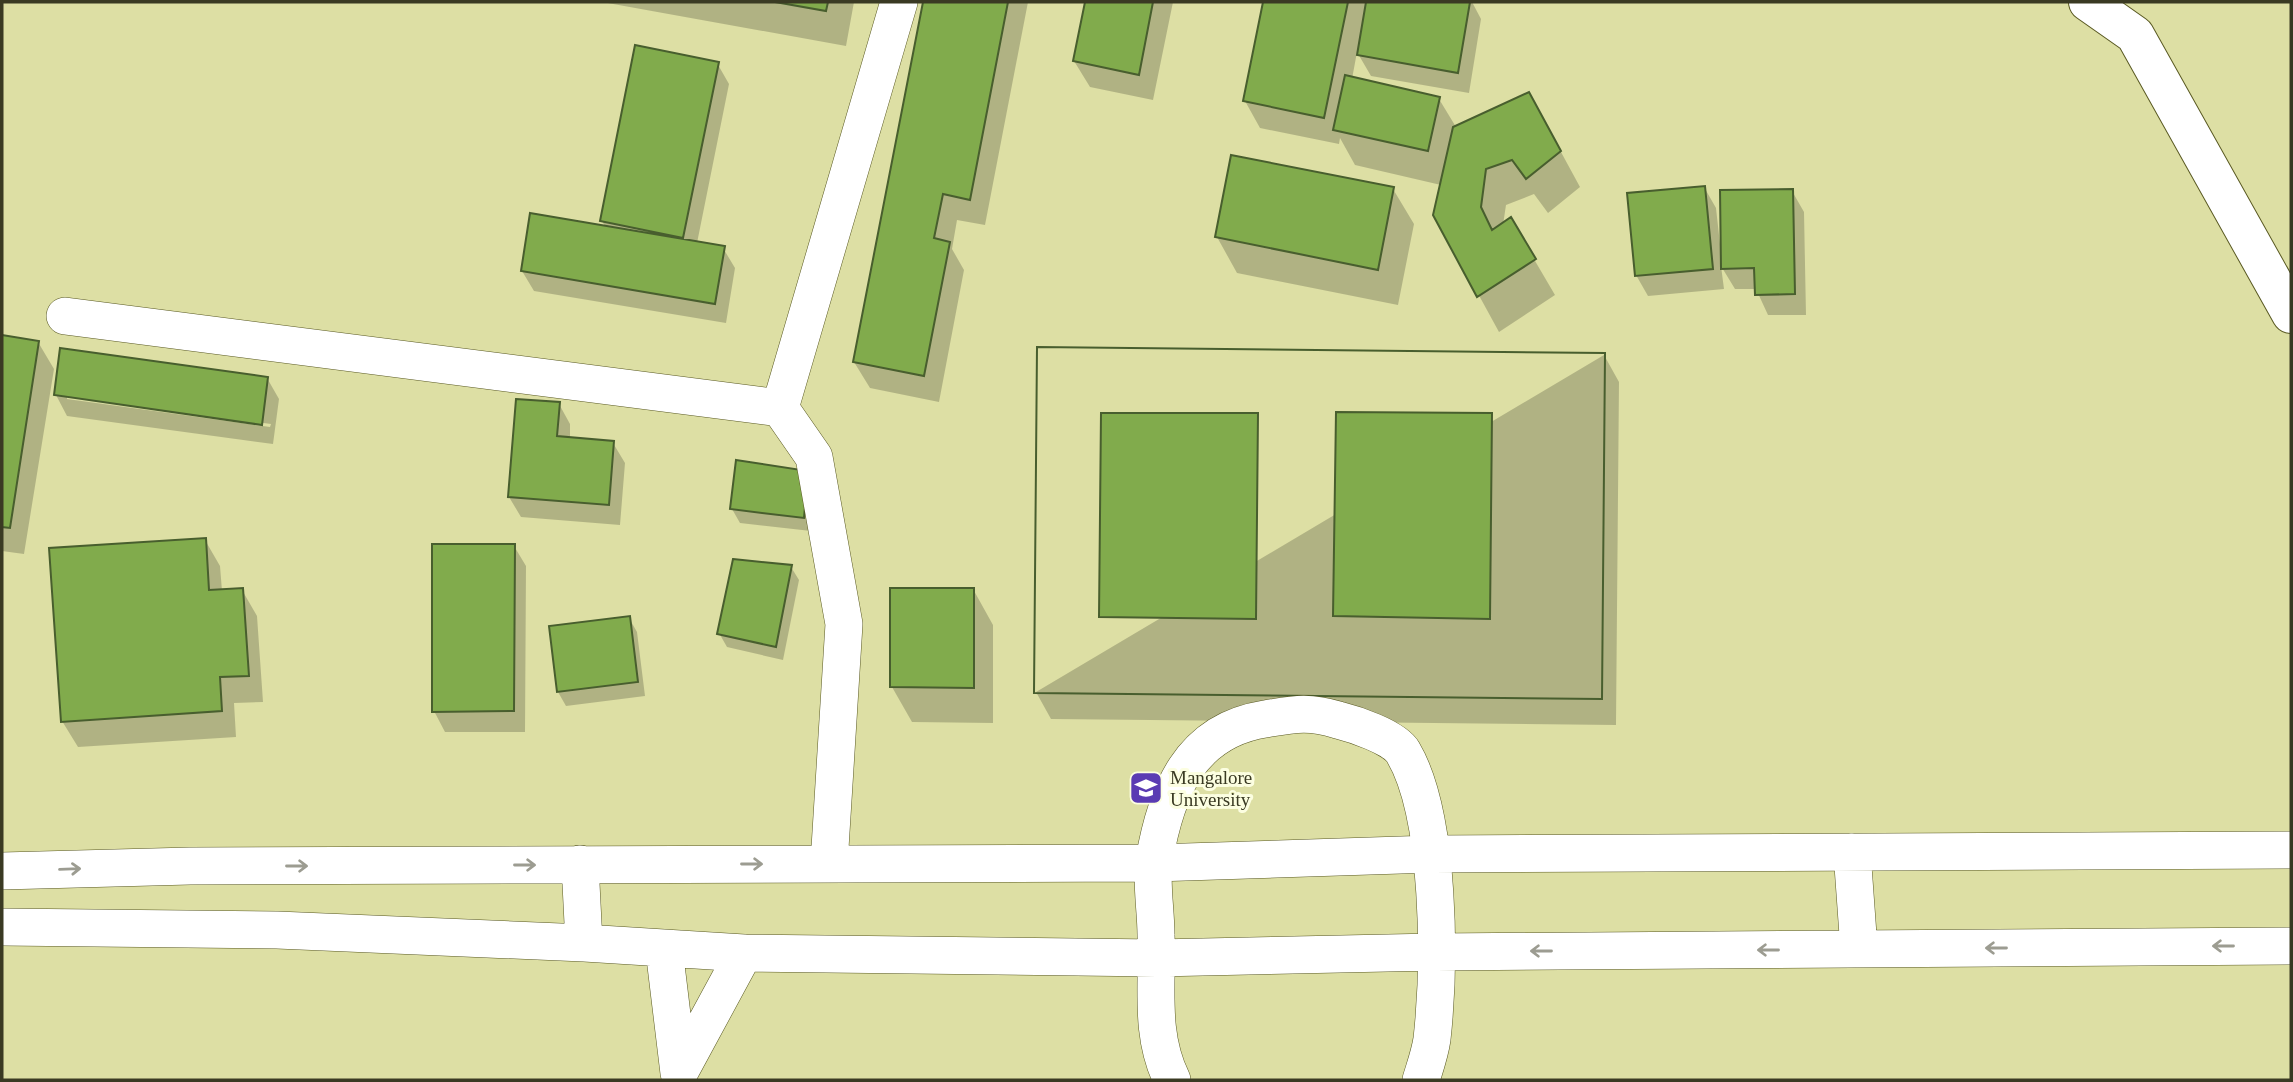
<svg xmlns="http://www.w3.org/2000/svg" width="2293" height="1082" viewBox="0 0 2293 1082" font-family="Georgia,serif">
<rect width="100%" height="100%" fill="#dddfa4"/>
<path fill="#0003" fill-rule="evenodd" d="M602 2H854L846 46Z
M925 2H1028L985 225 957 220 952 249 964 270 939 402 870 388 854 362Z
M1086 2H1173L1153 100 1090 87 1074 61Z
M1265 2H1472L1481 19 1469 93 1371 76 1357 52 1352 79 1439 99 1456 127 1549 130 1580 187 1548 213 1534 194 1506 205 1503 225 1511 220 1555 295 1499 332 1435 215 1441 185 1355 165 1340 138 1339 144 1260 128 1245 101Z
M717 63 729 84 697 243 723 248 735 268 726 323 534 291 522 271 606 228 602 221Z
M1704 187 1716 208 1720 244 1792 191 1804 212 1806 315H1768L1756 289H1735L1721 266 1724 289 1648 296 1636 275Z
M1393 189 1414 224 1398 305 1237 273 1217 237Z
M2 336 38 342 54 369 24 554 2 551Z
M1604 355 1619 382 1616 725 1051 719 1036 692Z
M267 378 279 399 273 444 67 416 56 395ZM67 396 271 424 270 427 67 399Z
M559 404 570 424V439L613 443 625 463 620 525 521 517 509 497Z
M807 472 811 531 740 523 732 509Z
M205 540 220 566 222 591 242 590 257 616 263 702 234 703 236 737 78 747 62 721Z
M514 546 526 566 525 732H445L434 711Z
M791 567 799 580 783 660 727 647 719 633Z
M973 589 993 625V723L912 722 892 687Z
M629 618 637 632 645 696 566 706 558 692 551 628Z"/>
<path fill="#81ab4c" stroke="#485e2e" stroke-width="2" fill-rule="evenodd" d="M775 2H828L826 11Z
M923 2H1008L970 200 943 194 934 238 950 242 924 376 853 362Z
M1085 2H1153L1139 75 1073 61Z
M1263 2H1348L1324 118 1243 101Z
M1366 2H1470L1458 73 1357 55Z
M635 45 719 62 683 238 600 221Z
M1345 75 1440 97 1428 151 1333 130Z
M1529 92 1561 151 1526 179 1512 160 1486 169 1481 207 1492 230 1511 217 1536 259 1477 297 1433 215 1453 127Z
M1231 155 1394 187 1378 270 1215 237Z
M1705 186 1713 269 1635 276 1627 193Z
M1793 189 1795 294 1755 295 1754 268 1721 269 1720 190Z
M530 213 725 246 715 304 521 271Z
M2 335 39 341 10 528 2 527Z
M1037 347 1605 353 1602 699 1034 693ZM1336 412 1492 413 1490 619 1333 616ZM1101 413H1258L1256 619 1099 617Z
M1037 347 1605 353 1602 699 1034 693Z
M60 348 268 377 262 425 54 395Z
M516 399 560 402 557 436 614 441 609 505 508 497Z
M736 460 808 471 804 518 730 509Z
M206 538 209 590 243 588 249 676 220 677 222 711 61 722 49 548Z
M432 544H515L514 711 432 712Z
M733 559 792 565 776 647 717 634Z
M890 588H974V688L890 687Z
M630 616 638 682 557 692 549 626Z"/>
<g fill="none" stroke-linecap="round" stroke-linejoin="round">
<defs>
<path id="street" d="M65 316 780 408 899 2
M780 408 814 457 844 624 829 864
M1852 852 1859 949
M580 864 584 943
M2 871 190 866 1154 863 1432 854 2291 850
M2 927 277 930 584 943 744 953 1157 958 1435 952 2291 946
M664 949 679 1073 744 953
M1172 1080C1149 1034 1158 985 1156 935 1156 911 1151 884 1154 861 1166 792 1189 731 1265 719 1295 714 1309 711 1338 720 1354 724 1394 737 1403 752 1441 816 1440 966 1432 1039 1430 1053 1425 1067 1421 1080"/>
<path id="secondary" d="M2088 2 2135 35 2291 314"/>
</defs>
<use href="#street" stroke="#595922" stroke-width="38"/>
<use href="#secondary" stroke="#595922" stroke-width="40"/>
<use href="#street" stroke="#fff" stroke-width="37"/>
<use href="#secondary" stroke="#fff" stroke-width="38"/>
</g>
<defs><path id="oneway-shaft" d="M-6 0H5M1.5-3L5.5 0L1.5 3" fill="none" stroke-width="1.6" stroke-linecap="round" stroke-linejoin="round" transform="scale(1.75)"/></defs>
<g stroke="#9c9c91">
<use href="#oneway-shaft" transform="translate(752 864)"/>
<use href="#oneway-shaft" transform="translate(525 865)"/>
<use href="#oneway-shaft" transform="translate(297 866)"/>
<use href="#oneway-shaft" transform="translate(70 869) rotate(-2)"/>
<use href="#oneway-shaft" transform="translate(2223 946) rotate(180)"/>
<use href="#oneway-shaft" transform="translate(1996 948) rotate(180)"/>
<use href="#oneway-shaft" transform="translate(1768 950) rotate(180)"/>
<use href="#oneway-shaft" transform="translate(1541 951) rotate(-180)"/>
</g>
<defs>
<symbol id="university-square" viewBox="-11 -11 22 22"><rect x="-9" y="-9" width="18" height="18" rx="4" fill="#5a3bb3" stroke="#fcfee1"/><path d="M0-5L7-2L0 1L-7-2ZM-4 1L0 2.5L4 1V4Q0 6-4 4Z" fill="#fff"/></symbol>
</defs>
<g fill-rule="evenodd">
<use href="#university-square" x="1127" y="769" width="38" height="38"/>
</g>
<g text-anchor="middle" stroke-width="6" stroke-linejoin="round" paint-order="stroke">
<g font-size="19" fill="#3a3a23" stroke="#fcfee1" text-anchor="start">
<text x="1170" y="784">Mangalore<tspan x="1170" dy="22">University</tspan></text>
</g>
</g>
<rect width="2293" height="1082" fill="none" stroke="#3a3a23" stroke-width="7"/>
</svg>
